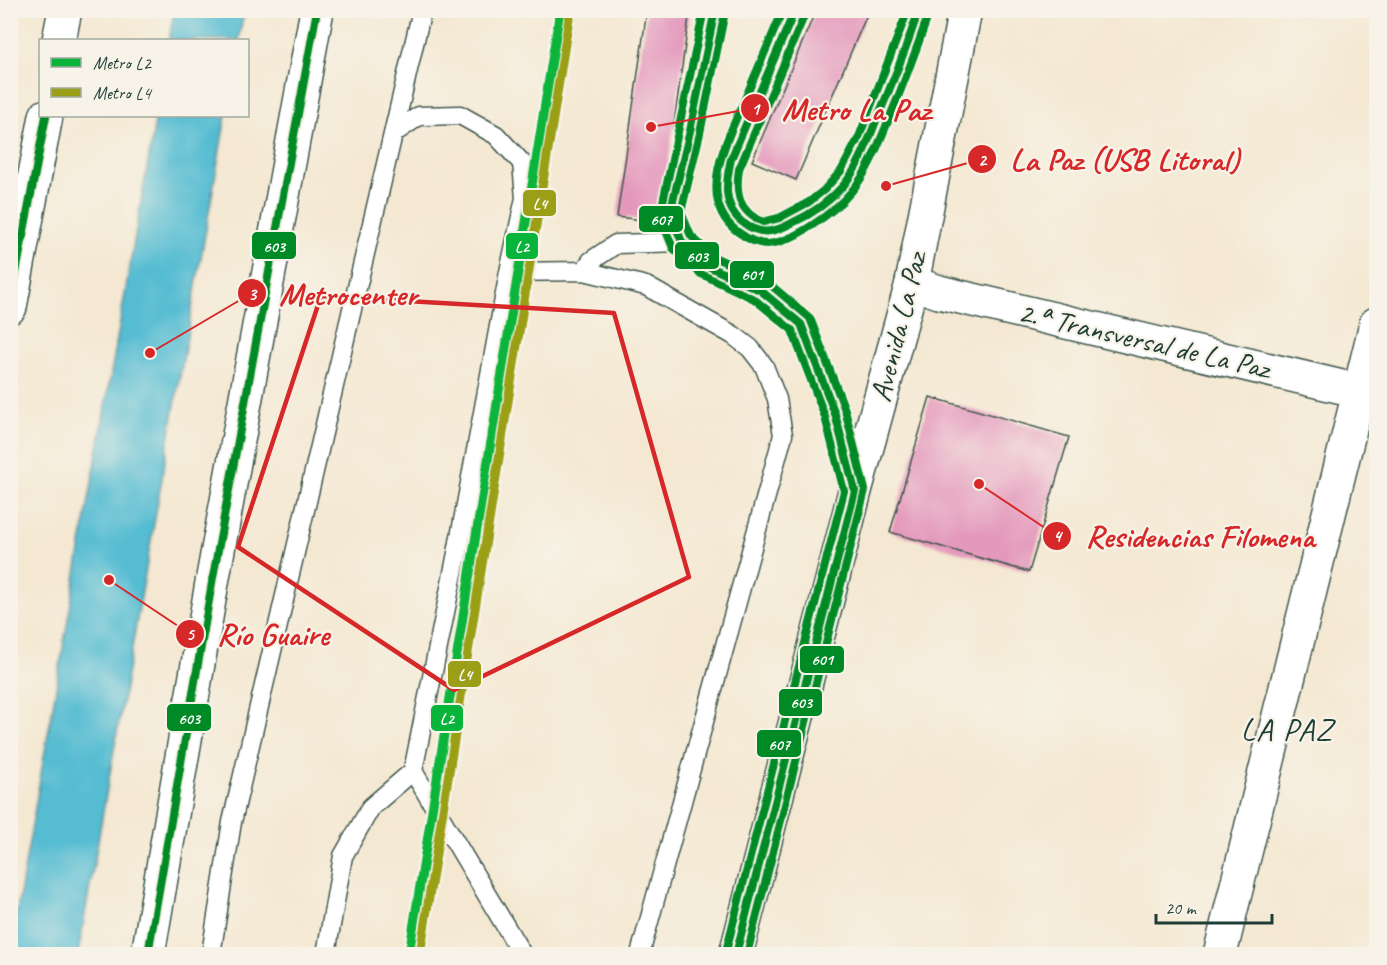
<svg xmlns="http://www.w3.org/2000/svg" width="1387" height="965" viewBox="0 0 1387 965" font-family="Caveat,sans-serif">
<rect width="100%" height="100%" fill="#f7f3e8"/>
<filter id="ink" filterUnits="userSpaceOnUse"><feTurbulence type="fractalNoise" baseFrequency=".0167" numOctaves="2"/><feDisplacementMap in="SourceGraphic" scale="12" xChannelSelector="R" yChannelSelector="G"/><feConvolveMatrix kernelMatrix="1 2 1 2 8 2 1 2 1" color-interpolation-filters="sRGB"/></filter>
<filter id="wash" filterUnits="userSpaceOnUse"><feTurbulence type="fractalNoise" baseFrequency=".008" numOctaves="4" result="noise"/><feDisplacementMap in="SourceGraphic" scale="24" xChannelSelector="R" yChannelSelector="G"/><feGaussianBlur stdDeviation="1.35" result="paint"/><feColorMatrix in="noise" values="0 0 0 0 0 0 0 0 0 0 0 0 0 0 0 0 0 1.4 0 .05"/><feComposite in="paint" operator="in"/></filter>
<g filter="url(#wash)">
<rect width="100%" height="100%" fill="#f4e8d2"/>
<path fill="#54bcd2" stroke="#3a7c83" stroke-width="1.5" d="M174 11H244L239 40H169Z
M156 116H226L78 954H11V945Z"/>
<g id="blocks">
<path fill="#e499bc" d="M647 10H690L660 222 617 217Z
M816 10H869L796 180 752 161Z
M930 397 1069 437 1029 572 890 532Z"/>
</g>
</g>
<g filter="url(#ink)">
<use href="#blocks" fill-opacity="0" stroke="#3f574c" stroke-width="1.5"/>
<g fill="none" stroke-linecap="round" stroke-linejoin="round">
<defs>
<path id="service" d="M715 10 690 131 670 213 682 242 708 266 760 290 801 324 835 414 853 483
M795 10 731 159C726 180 721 207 742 222 764 238 767 235 791 224 808 216 823 207 836 193 856 173 866 147 876 122 892 85 906 48 919 10
M394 133 419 116 460 115 496 135 522 163 525 198 509 272 584 271 591 261 616 244 682 242
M584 271 646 286 733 335 750 348 764 366 777 399 783 435 640 954
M413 771 522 954
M211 954 232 822 422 10
M326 954 343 856 371 807 413 771 457 553 509 272"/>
<path id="minor" d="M912 283 939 292 1376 395
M1220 954 1376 324"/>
<path id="secondary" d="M736 954 855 491 912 283 965 10"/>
<path id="motorway" d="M59 40 65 10
M10 307 46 116
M148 954 213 577 317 10"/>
</defs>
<use href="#service" stroke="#3f574c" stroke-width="21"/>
<use href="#minor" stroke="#3f574c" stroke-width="36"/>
<use href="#secondary" stroke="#3f574c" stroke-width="36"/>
<use href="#motorway" stroke="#3f574c" stroke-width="36"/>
<use href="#service" stroke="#fff" stroke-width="18"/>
<use href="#minor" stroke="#fff" stroke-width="33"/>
<use href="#secondary" stroke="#fff" stroke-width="33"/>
<use href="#motorway" stroke="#fff" stroke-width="33"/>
<defs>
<path id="bus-1" d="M715 10 690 131 670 213 682 242 708 266 760 290 801 324 835 414 855 491 736 954
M795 10 731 159C726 181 722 206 742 222 760 236 773 233 792 223 812 214 829 202 843 186 859 167 867 144 876 121 892 85 906 48 919 10
M10 304 46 116
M148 954 213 577 317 10"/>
<path id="bus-2" d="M704 10 660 216 673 248 701 274 754 299 792 330 825 417 844 491 726 951
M783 10C771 38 759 66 747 94 731 133 692 198 738 232 746 238 756 244 767 244 793 243 834 212 851 192 868 172 877 148 887 124 902 88 916 51 929 13"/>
<path id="bus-3" d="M725 12 700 133 681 212 691 236 714 257 766 281 810 318 845 410 865 490 747 954
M805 14 739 169C735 194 739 212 763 222L779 218 809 202 824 190 841 171 859 137 908 10"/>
</defs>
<use href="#bus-1" stroke="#f7f3e8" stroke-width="12"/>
<use href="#bus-2" stroke="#f7f3e8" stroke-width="12"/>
<use href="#bus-3" stroke="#f7f3e8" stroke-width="12"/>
<use href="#bus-1" stroke="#008a26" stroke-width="8"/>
<use href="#bus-2" stroke="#008a26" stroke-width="8"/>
<use href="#bus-3" stroke="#008a26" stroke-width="8"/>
<defs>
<path id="metro-1" d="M409 954 560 10"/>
<path id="metro-2" d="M420 954 570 12"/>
</defs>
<use href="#metro-1" stroke="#f7f3e8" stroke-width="14"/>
<use href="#metro-2" stroke="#f7f3e8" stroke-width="14"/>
<use href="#metro-1" stroke="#08b43a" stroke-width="9"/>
<use href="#metro-2" stroke="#9a9f17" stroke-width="9"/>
</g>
</g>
<path fill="none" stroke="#d62828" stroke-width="4.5" stroke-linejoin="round" d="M321 296 614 313 689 577 454 690 238 547Z"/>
<g text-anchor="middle" stroke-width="4.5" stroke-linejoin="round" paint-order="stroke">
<g font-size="30" fill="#1f3d34" stroke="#f7f3e8">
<text transform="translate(898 327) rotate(-76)" y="10">Avenida La Paz</text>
<text transform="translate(1144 340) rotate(13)" y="10">2.ª Transversal de La Paz</text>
</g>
<g font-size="32" letter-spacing="1.5" fill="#1f3d34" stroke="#f7f3e8">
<text x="1287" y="740">LA PAZ</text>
</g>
</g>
<path fill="none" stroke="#d62828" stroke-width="2" d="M651 127L755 108M886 186L982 159M150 353L252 293M979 484L1057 536M109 580L190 634"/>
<g fill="#d62828" stroke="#f7f3e8" stroke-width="2">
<circle cx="651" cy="127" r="6"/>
<circle cx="886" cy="186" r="6"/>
<circle cx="150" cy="353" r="6"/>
<circle cx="979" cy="484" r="6"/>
<circle cx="109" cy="580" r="6"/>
<circle cx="755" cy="108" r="15"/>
<circle cx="982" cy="159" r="15"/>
<circle cx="252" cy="293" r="15"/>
<circle cx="1057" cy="536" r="15"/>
<circle cx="190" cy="634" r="15"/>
</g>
<g font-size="18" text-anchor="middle" font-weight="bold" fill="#fff">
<text x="755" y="115">1</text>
<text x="982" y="166">2</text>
<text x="252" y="300">3</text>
<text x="1057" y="542">4</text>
<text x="190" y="640">5</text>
</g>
<g font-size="32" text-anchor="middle" font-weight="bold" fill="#d62828" stroke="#f7f3e8" stroke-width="4.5" stroke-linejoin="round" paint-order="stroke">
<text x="856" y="120">Metro La Paz</text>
<text x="1125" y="170">La Paz (USB Litoral)</text>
<text x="348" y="305">Metrocenter</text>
<text x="1200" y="547">Residencias Filomena</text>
<text x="273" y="645">Río Guaire</text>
</g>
<g stroke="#f7f3e8" stroke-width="2">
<rect x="522" y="189" width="35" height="28" rx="6" fill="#9a9f17"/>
<rect x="638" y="205" width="46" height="28" rx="6" fill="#008a26"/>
<rect x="251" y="231" width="46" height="29" rx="6" fill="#008a26"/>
<rect x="505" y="232" width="34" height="28" rx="6" fill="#08b43a"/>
<rect x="674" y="241" width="46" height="29" rx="6" fill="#008a26"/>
<rect x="729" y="260" width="46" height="29" rx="6" fill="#008a26"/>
<rect x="799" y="645" width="46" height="29" rx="6" fill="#008a26"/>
<rect x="447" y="660" width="35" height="28" rx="6" fill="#9a9f17"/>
<rect x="778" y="688" width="45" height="29" rx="6" fill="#008a26"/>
<rect x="166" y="703" width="46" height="29" rx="6" fill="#008a26"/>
<rect x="430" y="704" width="34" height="28" rx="6" fill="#08b43a"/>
<rect x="756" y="729" width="46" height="29" rx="6" fill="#008a26"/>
</g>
<g font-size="16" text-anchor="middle" font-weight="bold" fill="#fff">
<text x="540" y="209">L4</text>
<text x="661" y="225">607</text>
<text x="274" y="252">603</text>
<text x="522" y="252">L2</text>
<text x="697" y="262">603</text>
<text x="752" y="280">601</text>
<text x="822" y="665">601</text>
<text x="465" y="680">L4</text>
<text x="801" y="708">603</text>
<text x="189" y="724">603</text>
<text x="447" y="724">L2</text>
<text x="779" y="750">607</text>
</g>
<rect width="1387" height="965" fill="none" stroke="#f7f3e8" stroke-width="36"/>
<rect x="39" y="39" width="210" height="78" fill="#f7f3e8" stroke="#a1aaa0" stroke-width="1.5"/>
<rect x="51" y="58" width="30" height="9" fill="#08b43a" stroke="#a1aaa0" stroke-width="1.5"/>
<text x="93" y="69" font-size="18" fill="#1f3d34">Metro L2</text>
<rect x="51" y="88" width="30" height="9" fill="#9a9f17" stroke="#a1aaa0" stroke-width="1.5"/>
<text x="93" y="99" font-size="18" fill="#1f3d34">Metro L4</text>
<path d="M1156 914v9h116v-9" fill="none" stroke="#1f3d34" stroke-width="3"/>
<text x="1165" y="914" font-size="18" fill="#1f3d34" stroke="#f7f3e8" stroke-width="4.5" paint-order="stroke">20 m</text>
</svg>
